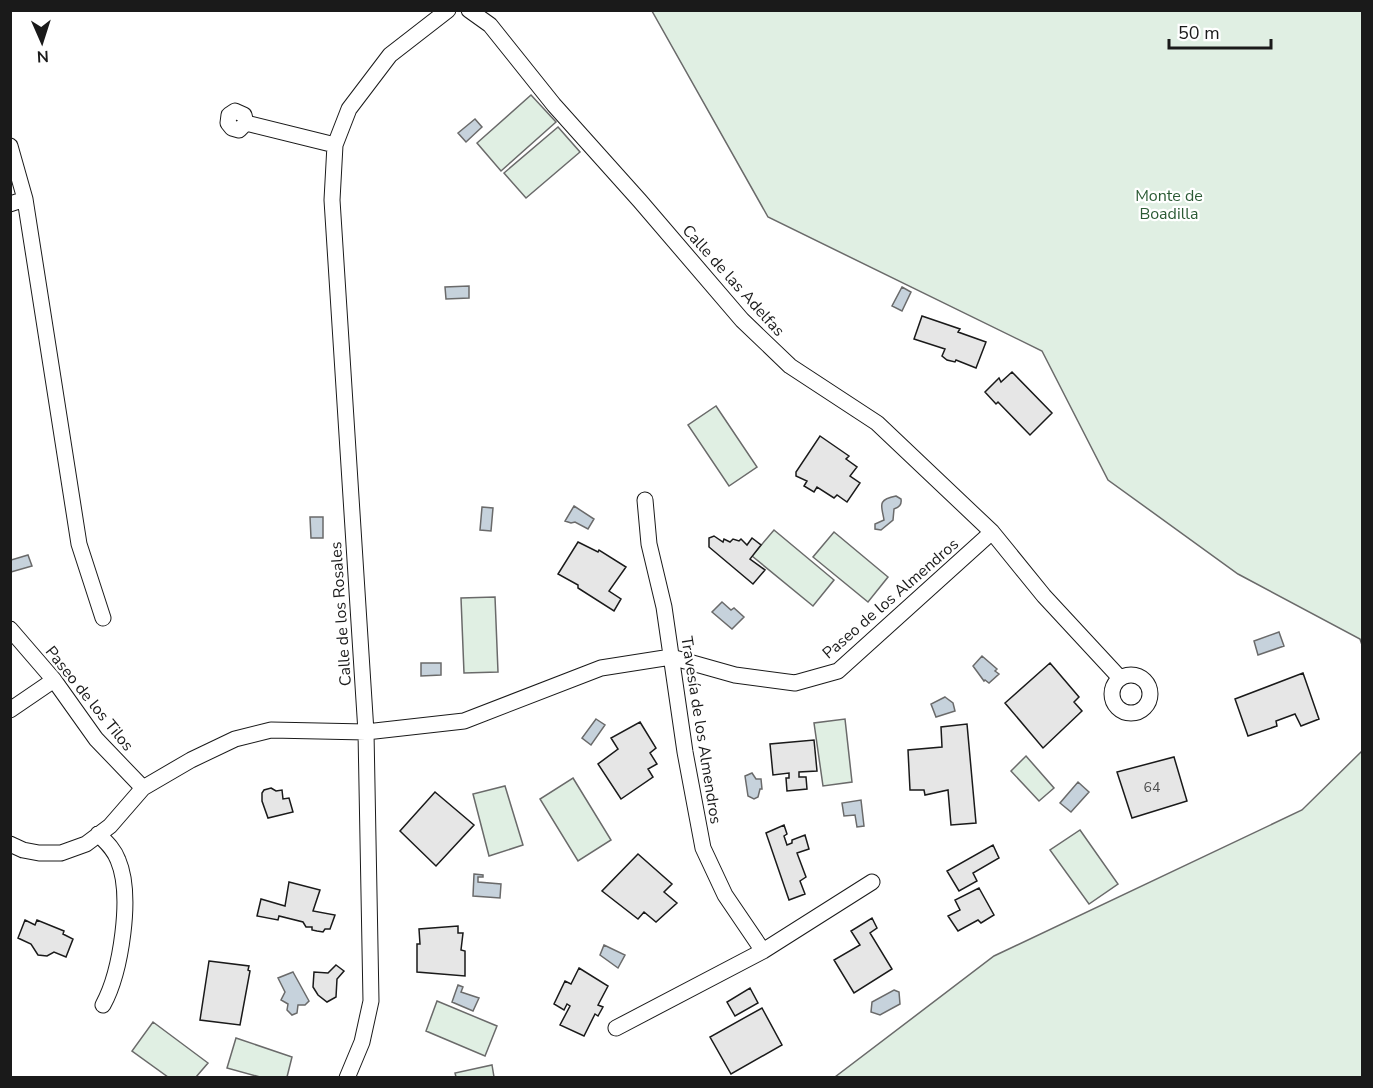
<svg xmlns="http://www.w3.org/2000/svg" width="1373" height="1088" viewBox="0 0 1373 1088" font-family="'Nunito Sans',sans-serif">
<rect width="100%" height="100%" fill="#fff"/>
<path fill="#e0efe3" stroke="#6a6a6a" stroke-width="1.5" d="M652 11H1362V645L1360 639 1238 574 1108 480 1042 351 768 217Z
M531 95 556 122 501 171 477 143Z
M558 127 580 152 526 198 504 173Z
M716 406 757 467 729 486 688 425Z
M774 530 834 580 813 606 752 556Z
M834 532 888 577 868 602 813 557Z
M495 597 498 672 464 673 461 598Z
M845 719 852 782 823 786 814 723Z
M1362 751V1077H835L994 956 1302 810Z
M1026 756 1054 788 1039 801 1011 771Z
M573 778 611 840 578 861 540 799Z
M505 786 523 845 489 856 473 794Z
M1080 830 1118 884 1089 904 1050 850Z
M437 1001 497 1026 485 1056 426 1031Z
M153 1022 208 1063 196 1077H168L132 1051Z
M236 1038 292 1057 287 1077H260L227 1068Z
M492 1065 494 1077H456L455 1073Z"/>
<path fill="#c6d2dc" stroke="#6a6a6a" stroke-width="1.5" d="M475 119 482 127 466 142 458 133Z
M469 286V298L446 299 445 287Z
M902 287 911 292 902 311 892 306Z
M896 496 901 499C902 505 899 507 894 509L893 520 881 530 875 529V524L884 520C882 506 876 500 896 496Z
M574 506 594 519 588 529 575 522 571 523 565 521Z
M482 507 493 508 491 531 480 530Z
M310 517H323V538H311Z
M28 555 32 566 11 572V560Z
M722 602 731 610 734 608 744 617 732 629 712 612Z
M1279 632 1284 646 1258 655 1254 641Z
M982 656 997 669 995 671 999 674 989 683 985 680 984 681 973 666Z
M421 663H441V675L421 676Z
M945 697 953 703 955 711 936 717 931 704Z
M596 719 605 725 591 745 582 738Z
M752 773 756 779H761L762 789H760L758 797 754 799 748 796 745 776Z
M1078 782 1089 792 1071 812 1060 803Z
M861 800 864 826 857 827 855 815 844 816 842 803Z
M474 874 483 875V877H478V882L501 884 500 898 473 896Z
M604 945 625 955 618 968 600 955Z
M293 972 309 1001 305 1005H298L297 1013 292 1015 287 1010 288 1004 281 1000 285 992 278 978Z
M458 985 463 987 461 992 479 998 473 1011 452 1002Z
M894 990 899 992 900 1004 880 1015 871 1012 872 1002Z"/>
<path fill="#e6e6e6" stroke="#1a1a1a" stroke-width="1.5" d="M922 316 960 329 958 332 986 342 976 368 956 360 955 362 947 360 942 356 945 349 914 339Z
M1012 372 1052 413 1030 435 998 402 996 404 985 392 999 378 1001 382Z
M820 436 849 456 846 459 857 467 850 476 860 483 847 502 837 495 834 498 817 487 814 492 804 486 807 481 796 476V472Z
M714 536 723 542 724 539 730 542 733 539 739 541 741 539 747 545 752 538 761 545 750 559 765 570 753 584 709 547V538Z
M578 542 598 552 599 550 626 567 609 591 621 599 614 611 578 588V585L558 574Z
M1050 663 1079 697 1074 702 1082 711 1043 748 1005 703Z
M1303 673 1319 719 1301 726 1295 714 1276 721 1277 726 1248 736 1235 699Z
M640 722 656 748 650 753 657 764 648 769 653 777 621 799 598 764 618 749 611 738Z
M967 724 976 823 951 825 948 790 925 795 924 790H910L908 750 942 747 941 727Z
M814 740 817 771 799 772V777H806L807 789 787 791 786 778H789V773L773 775 770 744Z
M1174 757 1187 801 1132 818 1117 772Z
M271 788 276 791 282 790 283 799 289 798 293 812 268 818 262 801V793L264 790Z
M435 792 474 825 436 866 400 831Z
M784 825 787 834 784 836 787 845 792 843V840L805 835 809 849 797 853 806 877 800 881 805 894 789 900 766 833Z
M993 845 999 858 973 873 977 881 959 891 947 871Z
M638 854 672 884 664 892 677 903 656 922 644 912 638 919 602 891Z
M289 882 320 890 313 911 335 915 330 929H325L323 932 317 931 312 930V927H306L303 922 279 916 278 920 257 916 261 899 285 906Z
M979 888 994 915 981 923 978 920 958 931 948 916 960 910 955 900Z
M872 918 877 928 870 933 892 969 854 993 834 960 860 945 851 931Z
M25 920 35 925 37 920 64 931 63 934 73 939 66 957 54 952 47 956 38 955 31 944 18 938Z
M458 926V933H463L461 950 465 951V976L417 972V944H420L419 929Z
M209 961 249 966 248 970 250 971 240 1025 200 1020Z
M336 965 344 971 337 979 336 997 327 1002 318 995 313 987 314 972 328 973Z
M579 968 608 986 598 1005 603 1007 598 1016 595 1014 584 1036 560 1025 570 1006 567 1004 564 1010 554 1004 565 981 571 984Z
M750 988 758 1003 735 1016 727 1002Z
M762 1008 782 1045 731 1074 710 1037Z"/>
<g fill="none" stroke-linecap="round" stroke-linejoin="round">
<defs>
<path id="minor" d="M469 10 490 25 554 105 640 201 742 320 790 366 877 423 992 532 1044 596 1120 678
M235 111 244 115 246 123 239 130 232 128 228 123 229 115Z
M246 123 335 145
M10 146 25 199 79 544 103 618
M10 204 25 199
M645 500 649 544 664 607 685 752 703 848 725 895 763 951
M10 629 54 680 96 739 143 788
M1112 694a19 19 0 1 1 38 0a19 19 0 1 1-38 0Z
M10 710 54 680
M98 834C106 842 114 849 118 860 133 895 121 972 103 1005
M10 844 23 850 39 853H61L86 844 110 826 143 788 191 760 235 739 271 730 366 732 464 721 601 668 671 657 735 675 795 683 838 671 992 532
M616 1028 763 951 872 882
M347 1078 362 1042 371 1001 366 732 332 200 335 145 349 109 390 55 448 10"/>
</defs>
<use href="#minor" stroke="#1a1a1a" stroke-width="17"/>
<use href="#minor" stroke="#fff" stroke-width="15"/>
</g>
<g text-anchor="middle" stroke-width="4.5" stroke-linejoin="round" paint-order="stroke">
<g font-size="14" fill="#4d4d4d">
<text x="1152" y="792">64</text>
</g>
<g font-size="16" fill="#2b5a34" stroke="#fff">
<text x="1169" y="201">Monte de<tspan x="1169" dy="18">Boadilla</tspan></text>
</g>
<g font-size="16" fill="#1a1a1a" stroke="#fff">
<text transform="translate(734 280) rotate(48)" y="6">Calle de las Adelfas</text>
<text transform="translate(890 598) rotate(-41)" y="6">Paseo de los Almendros</text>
<text transform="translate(340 614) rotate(-94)" y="6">Calle de los Rosales</text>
<text transform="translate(90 698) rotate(51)" y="6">Paseo de los Tilos</text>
<text transform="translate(702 730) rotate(81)" y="6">Travesía de los Almendros</text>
</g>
</g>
<rect width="1373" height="1088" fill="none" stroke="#1a1a1a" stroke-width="24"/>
<g transform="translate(42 42) rotate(177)" stroke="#ffffff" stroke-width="4.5" paint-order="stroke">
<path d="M0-4.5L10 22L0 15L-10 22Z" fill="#1a1a1a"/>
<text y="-9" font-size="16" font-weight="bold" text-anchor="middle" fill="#1a1a1a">N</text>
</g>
<path d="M1169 39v9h102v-9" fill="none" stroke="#1a1a1a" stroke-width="3"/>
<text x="1178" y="39" font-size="18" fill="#1a1a1a" stroke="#ffffff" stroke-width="4.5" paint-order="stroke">50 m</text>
</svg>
